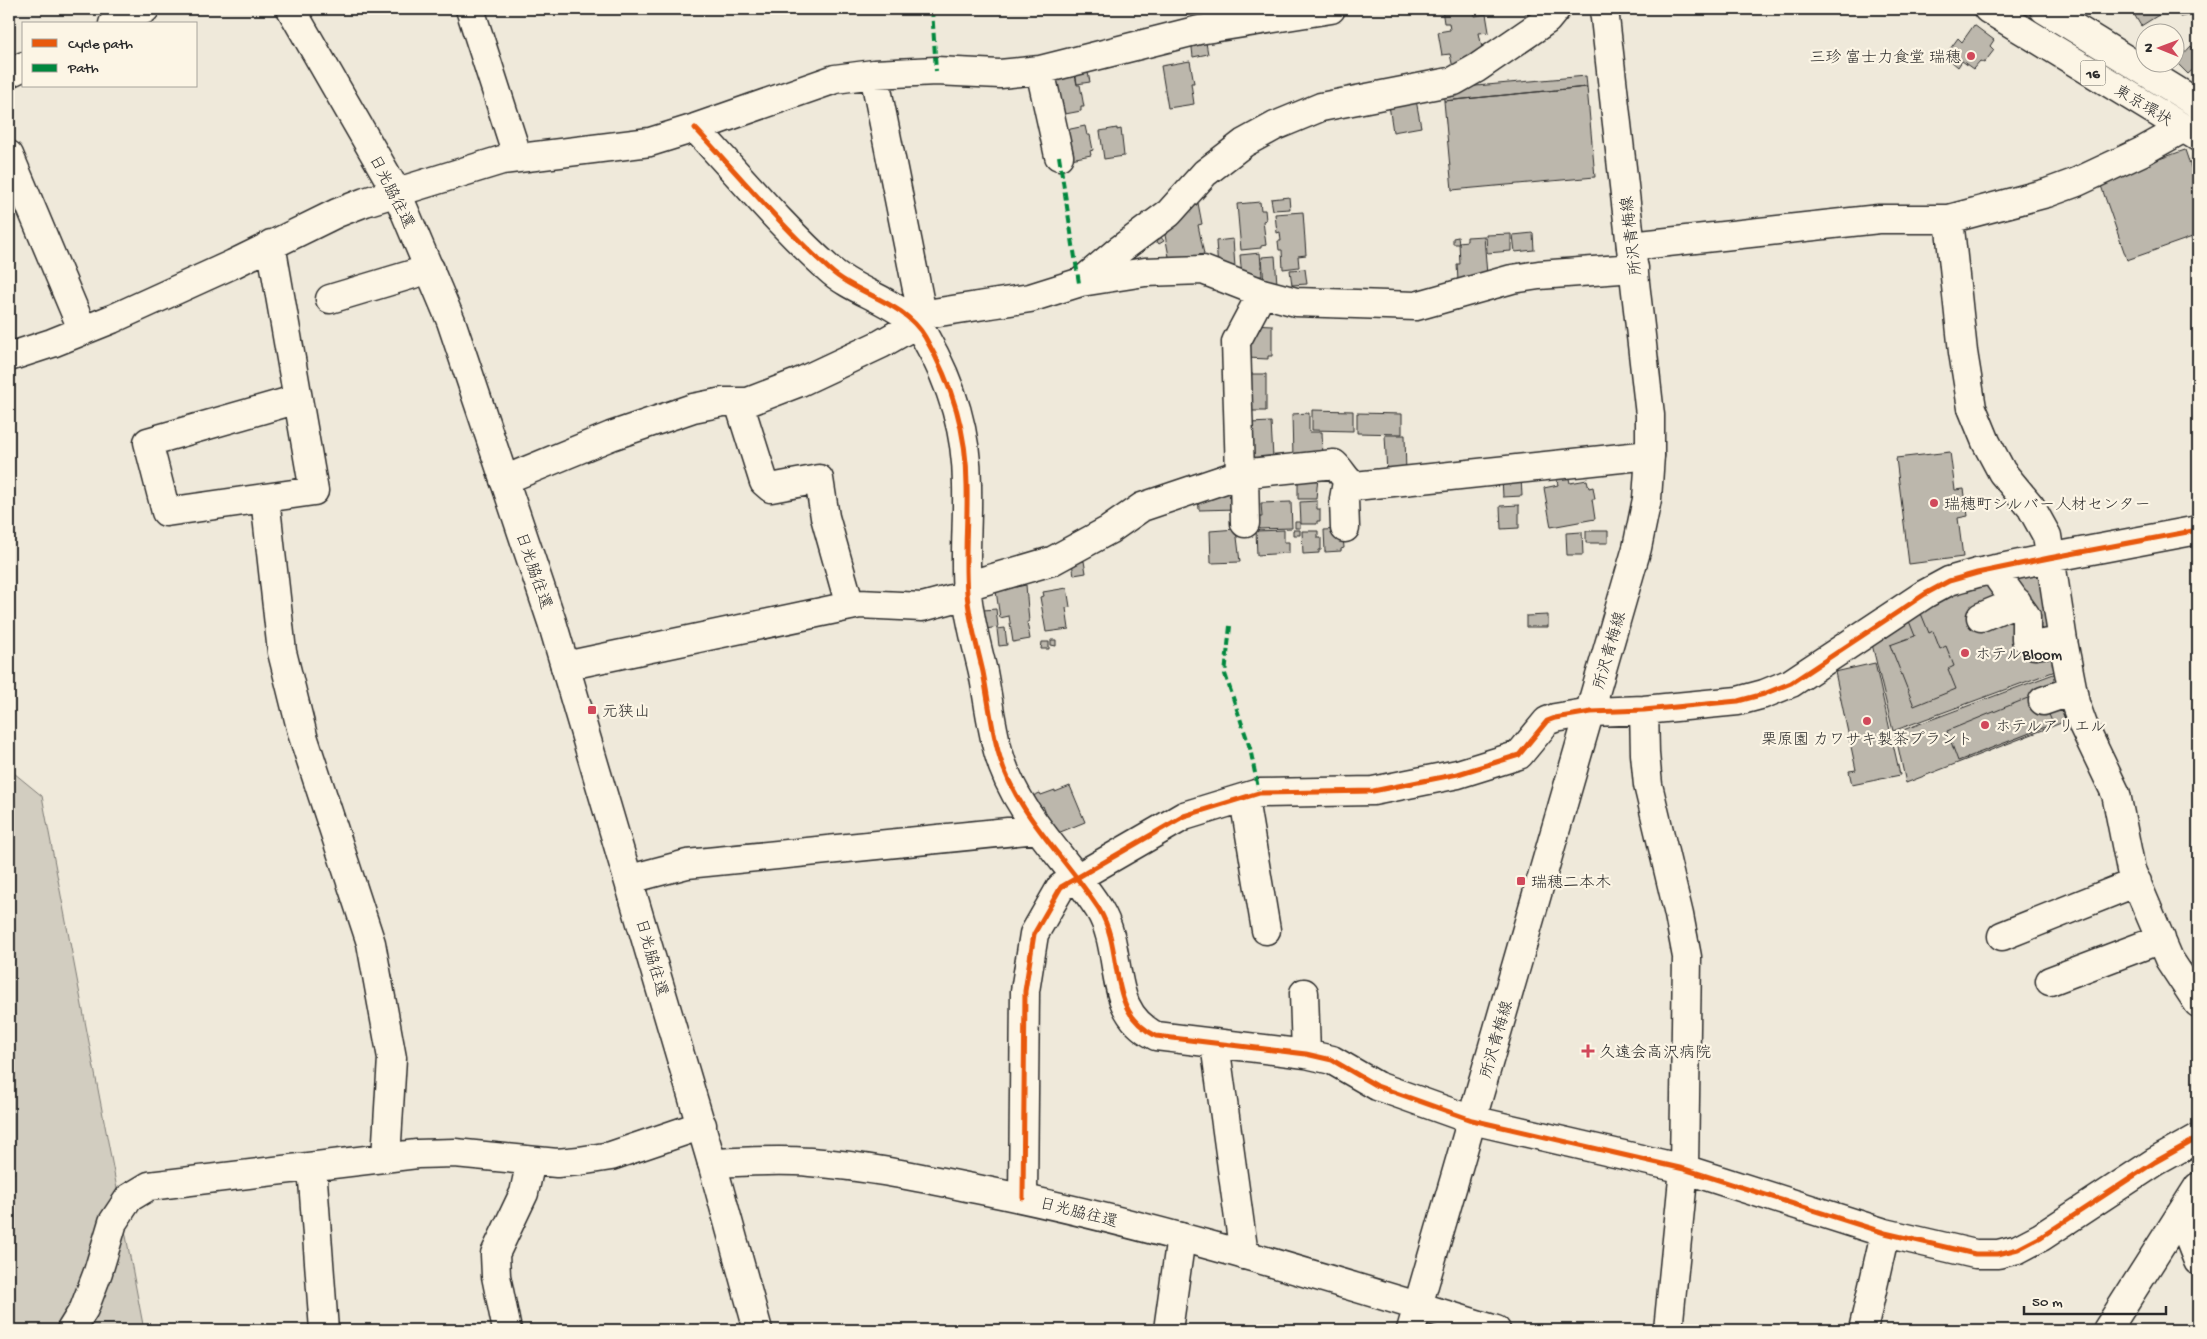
<svg xmlns="http://www.w3.org/2000/svg" width="2207" height="1339" viewBox="0 0 2207 1339" font-family="'Gochi Hand','Klee One',sans-serif">
<rect width="100%" height="100%" fill="#efe9da"/>
<filter id="ink" filterUnits="userSpaceOnUse"><feTurbulence type="fractalNoise" baseFrequency=".02" numOctaves="2"/><feDisplacementMap in="SourceGraphic" scale="10" xChannelSelector="R" yChannelSelector="G"/><feConvolveMatrix kernelMatrix="1 2 1 2 8 2 1 2 1" color-interpolation-filters="sRGB"/></filter>
<g filter="url(#ink)">
<path fill="#d2cdc0" stroke="#7e7c76" d="M9 769 42 796 144 1330H9V1176L14 1174 9 1105Z"/>
<path fill="#bcb7ac" stroke="#2b2b2b" d="M1442 9H1474L1475 16 1486 14 1489 32 1479 33 1483 53 1453 68 1450 54 1442 55 1438 32 1450 30 1449 23H1444Z
M1525 9H1544L1525 13Z
M2131 9H2164L2165 11 2141 26Z
M2177 9H2198V13L2180 17Z
M1974 25 1994 40 1990 46 1994 50 1984 63 1980 61 1973 69 1962 61 1958 67 1945 56 1958 38 1962 42Z
M1205 37 1208 54 1193 57 1191 39Z
M2191 46 2198 53V65L2188 74 2176 62Z
M1190 61 1194 83H1191L1194 104 1168 108 1161 66Z
M1087 68 1090 82 1077 84 1075 70Z
M1075 75 1077 85H1080L1084 107H1081V111L1060 115 1054 78Z
M1586 76 1587 87 1444 101 1443 89Z
M1587 87 1595 177 1452 190 1444 101Z
M1416 100 1421 127 1393 132 1389 105Z
M1085 126 1087 135H1090L1093 150 1090 151 1091 155 1066 160 1061 131Z
M1117 128V130L1121 129 1124 156 1104 159 1100 131Z
M2185 150 2198 188V235L2127 260 2099 180Z
M1289 197 1290 209 1273 210 1271 199Z
M1260 202 1261 210H1265L1266 220 1263 221 1266 245 1261 246V248L1241 250 1237 204Z
M1198 203 1202 224 1198 225 1204 254 1198 255 1199 261 1170 262 1163 224 1182 206Z
M1303 212 1306 255 1298 256 1299 267 1283 269 1282 250H1279L1278 241H1281L1280 232 1277 233 1275 214Z
M1156 231 1164 241 1159 244 1151 234Z
M1533 233 1534 250 1515 252 1513 235Z
M1511 234V251L1487 253 1486 235Z
M1484 236 1487 275 1458 281 1457 264H1460L1459 242 1467 241V237Z
M1458 237 1459 244H1453V238Z
M1233 239 1235 267 1218 269 1216 241Z
M1260 253 1262 276 1242 278 1240 255Z
M1275 256 1277 284 1264 285 1262 257Z
M1305 269 1307 284 1292 285 1290 270Z
M1250 324 1272 325V356H1268V359L1247 358Z
M1244 374H1266V411H1244Z
M1312 410 1353 411V431L1312 430Z
M1309 413V432H1322L1323 458 1293 459 1292 414Z
M1357 413 1402 414V434L1357 433Z
M1271 422 1273 458 1247 459 1250 423Z
M1385 435H1405L1406 474H1387Z
M1950 452 1955 490 1964 489 1968 516 1958 518 1963 557 1909 564 1896 458Z
M1568 474 1570 483 1587 480 1589 488 1593 487 1595 499H1592L1595 519 1551 527 1544 488 1558 485 1556 476Z
M1298 476H1318L1316 499H1298Z
M1521 477 1522 496 1503 497 1502 478Z
M1237 493 1238 509 1199 510 1198 495Z
M1317 501V509H1320V521H1317V524H1301L1300 502Z
M1291 502 1292 528 1257 529V517H1262L1261 503Z
M1519 505V528L1501 529 1500 506Z
M1295 522H1300V528H1295Z
M1236 529 1240 562 1211 563 1210 531Z
M1340 529 1343 536 1344 548 1341 549V551L1325 552 1324 530Z
M1284 530V542H1289V553L1257 555 1256 531Z
M1293 530H1300V535H1293Z
M1302 531H1318V538H1321V550H1319V553L1303 554Z
M1586 531H1608V543H1586Z
M1582 532 1583 555H1567L1566 533Z
M1084 561 1086 573 1074 575 1072 563Z
M2030 570 2045 579 2058 670 1893 731 1871 640 1968 583Z
M1026 585 1029 622H1027L1030 639 1013 642 1009 616 1000 618 996 591Z
M1067 588 1070 607 1066 608 1069 629 1046 632 1040 597 1044 596 1043 592Z
M996 609 998 627 986 629 983 610Z
M1920 611 1929 633 1933 631 1940 649 1946 646 1954 666 1948 669 1956 689 1914 706 1890 645 1915 636 1907 616Z
M1548 615V627H1526V616Z
M1005 628 1007 645 999 646 997 629Z
M1051 640H1056V646L1051 645Z
M1042 642H1049V649H1041Z
M1875 663 1900 775 1852 785 1849 771 1856 770 1835 672Z
M2059 672 2074 718 1906 783 1895 733Z
M2040 693 2053 724 1958 761 1947 731Z
M1070 786 1085 822 1058 833 1056 827 1052 829 1043 806 1035 810 1030 797 1040 793 1041 795 1055 790V792Z"/>
<g fill="none" stroke-linecap="round" stroke-linejoin="round">
<defs>
<path id="minor" d="M470 9 518 158
M113 24 145 9
M1040 70 1059 156
M9 73 24 66
M874 74 922 314
M695 128C739 175 781 226 829 269 857 295 904 301 925 337 951 382 967 432 967 485 968 520 964 557 967 593 969 619 977 646 983 672 988 698 991 725 998 751 1015 814 1065 856 1099 909 1126 953 1104 1010 1156 1036L1306 1054 1332 1060 1377 1086 1472 1120 1684 1169 1885 1233 1975 1254H1998L2018 1249 2041 1237 2155 1162 2198 1138
M9 155 83 331
M1949 219 1963 352 1972 408 1986 442 2002 472 2031 507 2047 536 2063 641 2075 703 2083 725 2116 794 2131 870 2169 959 2198 1003
M271 244 314 491 166 512 148 442 298 399
M1631 246 1879 219H1949L2047 193 2077 182 2141 152 2184 128
M1081 282 1118 251 1169 213 1205 173 1244 143 1275 126 1321 107 1454 81 1477 68 1547 20 1556 9
M330 299 430 269
M907 317 1030 298 1081 282 1145 272 1203 270 1262 293 1296 302 1416 306 1512 279 1539 275 1634 268
M9 357 52 343 112 319 233 264 337 213 365 202 502 160 650 142 695 128 835 79 874 74 936 71 1000 74 1040 70 1199 30 1331 9
M1240 474 1236 342 1262 293
M1244 474 1245 523
M504 480 611 436 693 408 723 402H748L800 382 881 344 916 324
M265 498 282 652 303 736 371 943 392 1058 386 1158
M1345 528 1344 499 1347 482
M1995 569 2000 580 2026 616V639L2035 645 2063 641
M966 586 1052 561 1109 530 1142 507 1240 474 1334 464C1343 472 1345 481 1355 486L1650 455
M850 606 859 604 922 607 967 595
M1981 617 2017 602
M565 666 850 606 825 517 819 479 771 488 764 482 739 403
M2043 701 2072 691
M1644 710 1645 754 1648 785 1679 915 1687 957 1684 1169 1668 1330
M1244 799 1266 930
M630 879 687 864 1037 829
M2002 936 2137 882
M2050 981 2161 939
M1304 993 1306 1054
M1215 1044 1244 1255
M712 1163 758 1330
M312 1167 324 1330
M1023 1198 1025 991 1034 934 1061 887 1184 816 1259 793 1373 791 1458 774 1519 755 1547 721 1555 718 1591 712 1644 710 1738 701 1764 694 1791 683 1925 594 1949 581 1977 573 2049 558 2198 530
M2180 1215 2198 1261
M71 1330 84 1309 98 1272 113 1222 129 1198 149 1186 417 1154 455 1153 557 1163 579 1161 611 1156 702 1125
M507 1330 496 1276 495 1254 524 1193 531 1161
M1168 1330 1181 1237
M1863 1330 1885 1233
M2107 1330 2198 1187"/>
<path id="major" d="M291 9 397 193 451 321 552 622 712 1163C745 1162 777 1159 810 1162 866 1166 922 1178 977 1189 1153 1224 1325 1278 1496 1330
M1411 1330 1637 548 1647 499 1650 455V415L1604 9"/>
<path id="highway" d="M1988 9 2198 137
M2044 9 2198 104"/>
</defs>
<use href="#minor" stroke="#2b2b2b" stroke-width="31"/>
<use href="#major" stroke="#2b2b2b" stroke-width="31"/>
<use href="#highway" stroke="#2b2b2b" stroke-width="31"/>
<use href="#minor" stroke="#fcf5e5" stroke-width="28"/>
<use href="#major" stroke="#fcf5e5" stroke-width="28"/>
<use href="#highway" stroke="#fcf5e5" stroke-width="28"/>
<path stroke="#00873e" stroke-width="4" stroke-dasharray="8 4" stroke-linecap="butt" d="M932 9 936 71
M1059 156 1079 283
M1230 626 1225 674 1250 748 1259 793"/>
<defs>
<path id="cycleway" d="M695 128C739 175 781 226 829 269 857 295 904 301 925 337 951 382 967 432 967 485 968 520 964 557 967 593 969 619 977 646 983 672 988 698 991 725 998 751 1015 814 1065 856 1099 909 1126 953 1104 1010 1156 1036L1306 1054 1332 1060 1377 1086 1472 1120 1684 1169 1885 1233 1975 1254H1998L2018 1249 2041 1237 2155 1162 2198 1138
M1023 1198 1025 991 1034 934 1061 887 1184 816 1259 793 1373 791 1458 774 1519 755 1547 721 1555 718 1591 712 1644 710 1738 701 1764 694 1791 683 1925 594 1949 581 1977 573 2049 558 2198 530"/>
</defs>
<use href="#cycleway" stroke="#fcf5e5" stroke-width="8"/>
<use href="#cycleway" stroke="#e8590c" stroke-width="5"/>
</g>
</g>
<g fill="#d1495b" stroke="#fcf5e5" stroke-width="2">
<circle cx="1971" cy="56" r="5"/>
<circle cx="1934" cy="503" r="5"/>
<circle cx="1965" cy="653" r="5"/>
<rect x="587" y="705" width="10" height="10" rx="2.5"/>
<circle cx="1867" cy="721" r="5"/>
<circle cx="1985" cy="725" r="5"/>
<rect x="1516" y="876" width="10" height="10" rx="2.5"/>
<path d="M1585.5 1043.5h5v5h5v5h-5v5h-5v-5h-5v-5h5z"/>
</g>
<g text-anchor="middle" stroke-width="4.5" stroke-linejoin="round" paint-order="stroke">
<rect fill="#fcf5e5" stroke="#6a6863" stroke-width="1" x="2080.5" y="60.5" width="25" height="25" rx="4"/>
<g font-size="15" font-weight="bold" fill="#2b2b2b">
<text x="2093" y="78">16</text>
</g>
<g font-size="16" fill="#2b2b2b" stroke="#fcf5e5" text-anchor="start">
<text x="1961" y="62" text-anchor="end">三珍 富士力食堂 瑞穂</text>
<text x="1944" y="509">瑞穂町シルバー人材センター</text>
<text x="1975" y="659">ホテルBloom</text>
<text x="602" y="716">元狭山</text>
<text x="1995" y="731">ホテルアリエル</text>
<text x="1867" y="744" text-anchor="middle">栗原園 カワサキ製茶プラント</text>
<text x="1531" y="887">瑞穂二本木</text>
<text x="1599" y="1057">久遠会高沢病院</text>
</g>
<g font-size="16" fill="#2b2b2b" stroke="#fcf5e5">
<text transform="translate(2144 104) rotate(31)" y="6">東京環状</text>
<text transform="translate(393 191) rotate(63)" y="6">日光脇往還</text>
<text transform="translate(1630 236) rotate(-97)" y="6">所沢青梅線</text>
<text transform="translate(535 570) rotate(71)" y="6">日光脇往還</text>
<text transform="translate(1608 650) rotate(-74)" y="6">所沢青梅線</text>
<text transform="translate(653 957) rotate(74)" y="6">日光脇往還</text>
<text transform="translate(1495 1039) rotate(-74)" y="6">所沢青梅線</text>
<text transform="translate(1079 1211) rotate(14)" y="6">日光脇往還</text>
</g>
</g>
<rect width="2207" height="1339" fill="none" stroke="#fcf5e5" stroke-width="30"/>
<rect x="15" y="15" width="2177" height="1309" fill="none" stroke="#2b2b2b" stroke-width="2" filter="url(#ink)"/>
<rect x="22" y="22" width="175" height="65" fill="#fcf5e5" stroke="#a8a49b"/>
<rect x="32" y="39" width="25" height="8" fill="#e8590c" stroke="#a8a49b"/>
<text x="68" y="48" font-size="15" fill="#2b2b2b">Cycle path</text>
<rect x="32" y="64" width="25" height="8" fill="#00873e" stroke="#a8a49b"/>
<text x="68" y="72" font-size="15" fill="#2b2b2b">Path</text>
<g transform="translate(2160 48) rotate(271)"><circle r="24" fill="#fcf5e5" stroke="#a8a49b"/>
<path d="M0-4L9 19L0 12L-9 19Z" fill="#d1495b"/>
<text y="-8" font-size="14" font-weight="bold" text-anchor="middle" fill="#2b2b2b">N</text>
</g>
<path d="M2024 1306v8h142v-8" fill="none" stroke="#2b2b2b" stroke-width="2.5"/>
<text x="2032" y="1306" font-size="15" fill="#2b2b2b" stroke="#fcf5e5" stroke-width="4" paint-order="stroke">50 m</text>
</svg>
